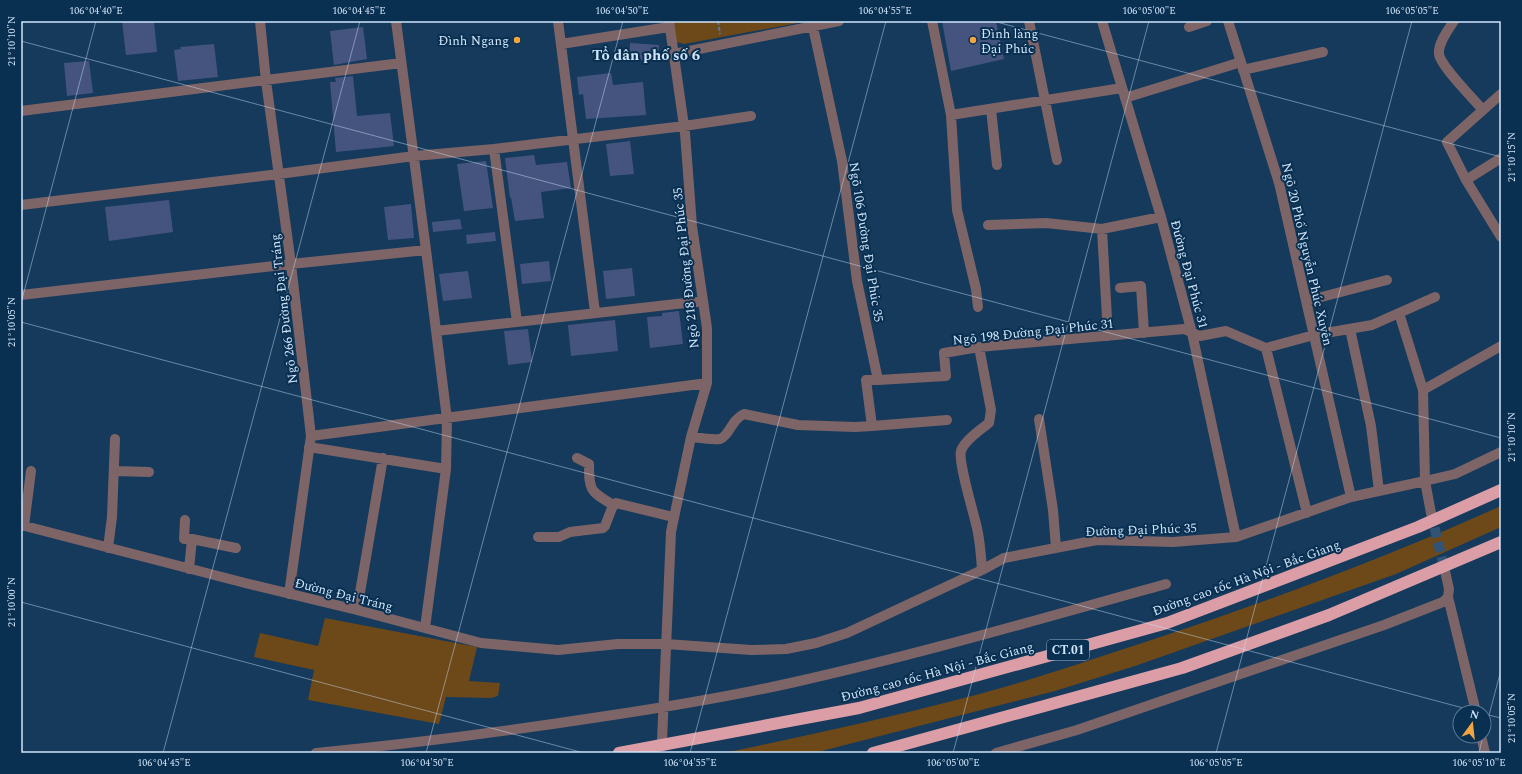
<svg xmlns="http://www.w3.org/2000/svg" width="1522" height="774" viewBox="0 0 1522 774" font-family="Spectral,serif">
<rect width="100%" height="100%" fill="#153a5c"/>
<path fill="#6d4819" d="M673 21H809L684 44 676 42Z
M1501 506V527L1396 574 1135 666 1055 691 814 753H724C804 736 884 719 964 698 1021 684 1077 664 1133 646 1258 605 1381 560 1501 506Z
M325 618 477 647 469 681 500 683 498 696 491 698 446 697 439 724 308 700 314 670 254 657 260 633 318 646Z"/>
<path fill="#45547f" d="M122 21H154L157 52 126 55Z
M942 21H996L1004 59 951 71Z
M363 27 367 59 334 65 330 31Z
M630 43 659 45 658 61 629 60Z
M214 44 218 77 178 81 174 50 181 49 180 47Z
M89 61 93 93 67 96 64 63Z
M611 73 613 85 643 82 646 115 586 119 583 94 579 95 577 77Z
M353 76 357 116 390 113 394 146 336 152 330 82H336L335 78Z
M630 141 634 174 610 176 606 144Z
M534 155 536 165 567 162 571 188 541 192 544 218 515 221 511 197 510 198 505 158Z
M486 161 493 208 464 211 457 164Z
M169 200 173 232 109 241 105 207Z
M411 204 414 238 388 240 384 207Z
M460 219 462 229 433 232 432 222Z
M495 232 496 241 467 244 466 235Z
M549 261 551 281 522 284 520 264Z
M632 268 635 296 606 299 603 271Z
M468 271 472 298 443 301 439 274Z
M679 311 683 344 650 348 647 317 662 316V313Z
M615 320 618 351 571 356 568 325Z
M528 329 532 362 508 365 504 331Z"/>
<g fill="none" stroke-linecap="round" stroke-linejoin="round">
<path stroke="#315474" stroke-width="10" stroke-dasharray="10 5" stroke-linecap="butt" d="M1431 513 1445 571"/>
<path stroke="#5a7996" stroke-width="2" stroke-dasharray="4 2" stroke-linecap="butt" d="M718 21 720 34"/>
<path stroke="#7d6467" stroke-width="10" d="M260 21 266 81 291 264 311 436 289 594
M396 21 426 250 447 419 446 469 425 628
M558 21 595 312
M932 21 951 115 957 210 976 289 978 307
M1029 21 1057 160
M1102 21 1161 217 1192 333 1236 537
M1228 21 1279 183 1351 497
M1454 21C1448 30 1438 43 1439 54 1440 65 1474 100 1483 110
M1189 27 1207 21
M561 44 669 27
M674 54 839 21
M1243 70 1323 52
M1501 94 1447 142 1466 180 1501 237
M1125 98 1241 62
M991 109 997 165
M21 111 401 63
M951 115 1122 88
M494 149 517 322
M1466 180 1501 158
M21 205 279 174 414 156 494 149 684 126 751 116
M988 225 1046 223 1102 229 1161 217
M1102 229 1108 336
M1120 288 1141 286 1144 333
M21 295 291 264 426 250
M1306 301 1387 280
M1399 313 1423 390
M1350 329 1371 426 1379 491
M436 331 703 301
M979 347 991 410 989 423C981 429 964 441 961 451 958 461 973 511 976 524 980 539 981 554 982 570
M1266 348 1307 513
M878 380 946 376 944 353 979 347 1184 329 1200 336 1226 331 1266 348 1314 335 1372 325 1435 297
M1039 419 1053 510 1056 548
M872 426 947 420
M311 436 707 383
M691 437C699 438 713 440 720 439 729 436 732 419 744 414L798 425 855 427 872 426 866 380H878L857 281 842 161 813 27
M309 447 446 469
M577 458 589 464C589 491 590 491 613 505
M115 471 149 472
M1431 513 1425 481 1455 474 1501 452
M185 520 184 539H192L189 569
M21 525 249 584 357 610 481 643 558 650 618 644H666L751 650 786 649 816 643 847 633 982 570 1004 558 1097 540 1173 542 1236 537 1351 497 1425 481 1423 390 1501 346
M24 526 31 471
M538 537H559L570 532 603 528 605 526 612 508 616 503 673 517
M192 539 236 548
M108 548 112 517 115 439
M1448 597 1476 712
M357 610 383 458
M1481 736 1485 753
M662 741 671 532 691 437 707 383V328L692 226 685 133 669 21
M316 753C409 744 501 732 593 718 661 708 728 697 795 682 920 654 1043 618 1166 584
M996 753 1077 730 1384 625 1443 602 1448 597 1449 589 1445 571"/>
<path stroke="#db9ea6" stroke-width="12" d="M619 753 859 708 1167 623 1418 527 1501 490
M873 753 1182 668 1329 615 1501 542"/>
</g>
<path fill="none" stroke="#d1e6fb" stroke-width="1" stroke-opacity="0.45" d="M993 21 1501 157M21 41 1501 438M21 303 96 21M21 322 1478 712M21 602 584 753M1484 714 1501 718M1484 734 1501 670M163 753 360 21M426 753 623 21M690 753 886 21M953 753 1149 21M1216 753 1412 21M1479 753 1483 736"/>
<g fill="#f2a541" stroke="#092f51" stroke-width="1.5">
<circle cx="517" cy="40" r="4"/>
<circle cx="973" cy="40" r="4"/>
</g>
<g text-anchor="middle" stroke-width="4" stroke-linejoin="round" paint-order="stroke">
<rect fill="#092f51" stroke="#95afc8" stroke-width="1" x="1047" y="640" width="42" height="20" rx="3"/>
<g font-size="12" font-weight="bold" fill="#d1e6fb">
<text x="1068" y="654">CT.01</text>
</g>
<g font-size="13" fill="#d1e6fb" stroke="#092f51" text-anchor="start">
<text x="981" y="38">Đình làng<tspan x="981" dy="15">Đại Phúc</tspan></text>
<text x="509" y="45" text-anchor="end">Đình Ngang</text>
</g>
<g font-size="13" fill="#d1e6fb" stroke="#092f51">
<text transform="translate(867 242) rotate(81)" y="5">Ngõ 106 Đường Đại Phúc 35</text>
<text transform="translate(1308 254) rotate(77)" y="5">Ngõ 20 Phố Nguyễn Phúc Xuyên</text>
<text transform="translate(685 268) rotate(-96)" y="5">Ngõ 218 Đường Đại Phúc 35</text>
<text transform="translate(1190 274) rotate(75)" y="5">Đường Đại Phúc 31</text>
<text transform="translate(283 309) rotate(-97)" y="5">Ngõ 266 Đường Đại Tráng</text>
<text transform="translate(1033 331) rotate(-6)" y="5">Ngõ 198 Đường Đại Phúc 31</text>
<text transform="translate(1141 529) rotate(-2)" y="5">Đường Đại Phúc 35</text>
<text transform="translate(1246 577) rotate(-20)" y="5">Đường cao tốc Hà Nội - Bắc Giang</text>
<text transform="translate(344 594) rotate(14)" y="5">Đường Đại Tráng</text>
<text transform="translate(937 671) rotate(-15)" y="5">Đường cao tốc Hà Nội - Bắc Giang</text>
</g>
<g font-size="15" font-weight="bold" fill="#d1e6fb" stroke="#092f51">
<text x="646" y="60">Tổ dân phố số 6</text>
</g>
</g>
<rect width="1522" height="774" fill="none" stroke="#092f51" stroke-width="44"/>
<g transform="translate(1472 724) rotate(15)"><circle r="19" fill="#092f51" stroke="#597895"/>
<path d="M0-3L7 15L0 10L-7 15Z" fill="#f2a541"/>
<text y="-6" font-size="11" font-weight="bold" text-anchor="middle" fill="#d1e6fb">N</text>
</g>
<rect x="22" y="22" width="1478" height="730" fill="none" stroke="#d1e6fb" stroke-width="1.5"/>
<g font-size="10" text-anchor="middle" fill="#d1e6fb">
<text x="96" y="14">106°04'40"E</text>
<text x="359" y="14">106°04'45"E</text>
<text x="622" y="14">106°04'50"E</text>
<text x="885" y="14">106°04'55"E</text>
<text x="1149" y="14">106°05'00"E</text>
<text x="1412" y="14">106°05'05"E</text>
<text transform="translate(11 41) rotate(-90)" y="4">21°10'10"N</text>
<text transform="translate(1511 157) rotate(-90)" y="4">21°10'15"N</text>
<text transform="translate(11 322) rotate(-90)" y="4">21°10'05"N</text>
<text transform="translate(1511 437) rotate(-90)" y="4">21°10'10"N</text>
<text transform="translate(11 602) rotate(-90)" y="4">21°10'00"N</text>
<text transform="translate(1511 718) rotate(-90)" y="4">21°10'05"N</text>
<text x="164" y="766">106°04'45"E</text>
<text x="427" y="766">106°04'50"E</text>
<text x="690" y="766">106°04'55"E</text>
<text x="953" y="766">106°05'00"E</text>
<text x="1216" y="766">106°05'05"E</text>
<text x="1479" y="766">106°05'10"E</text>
</g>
</svg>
